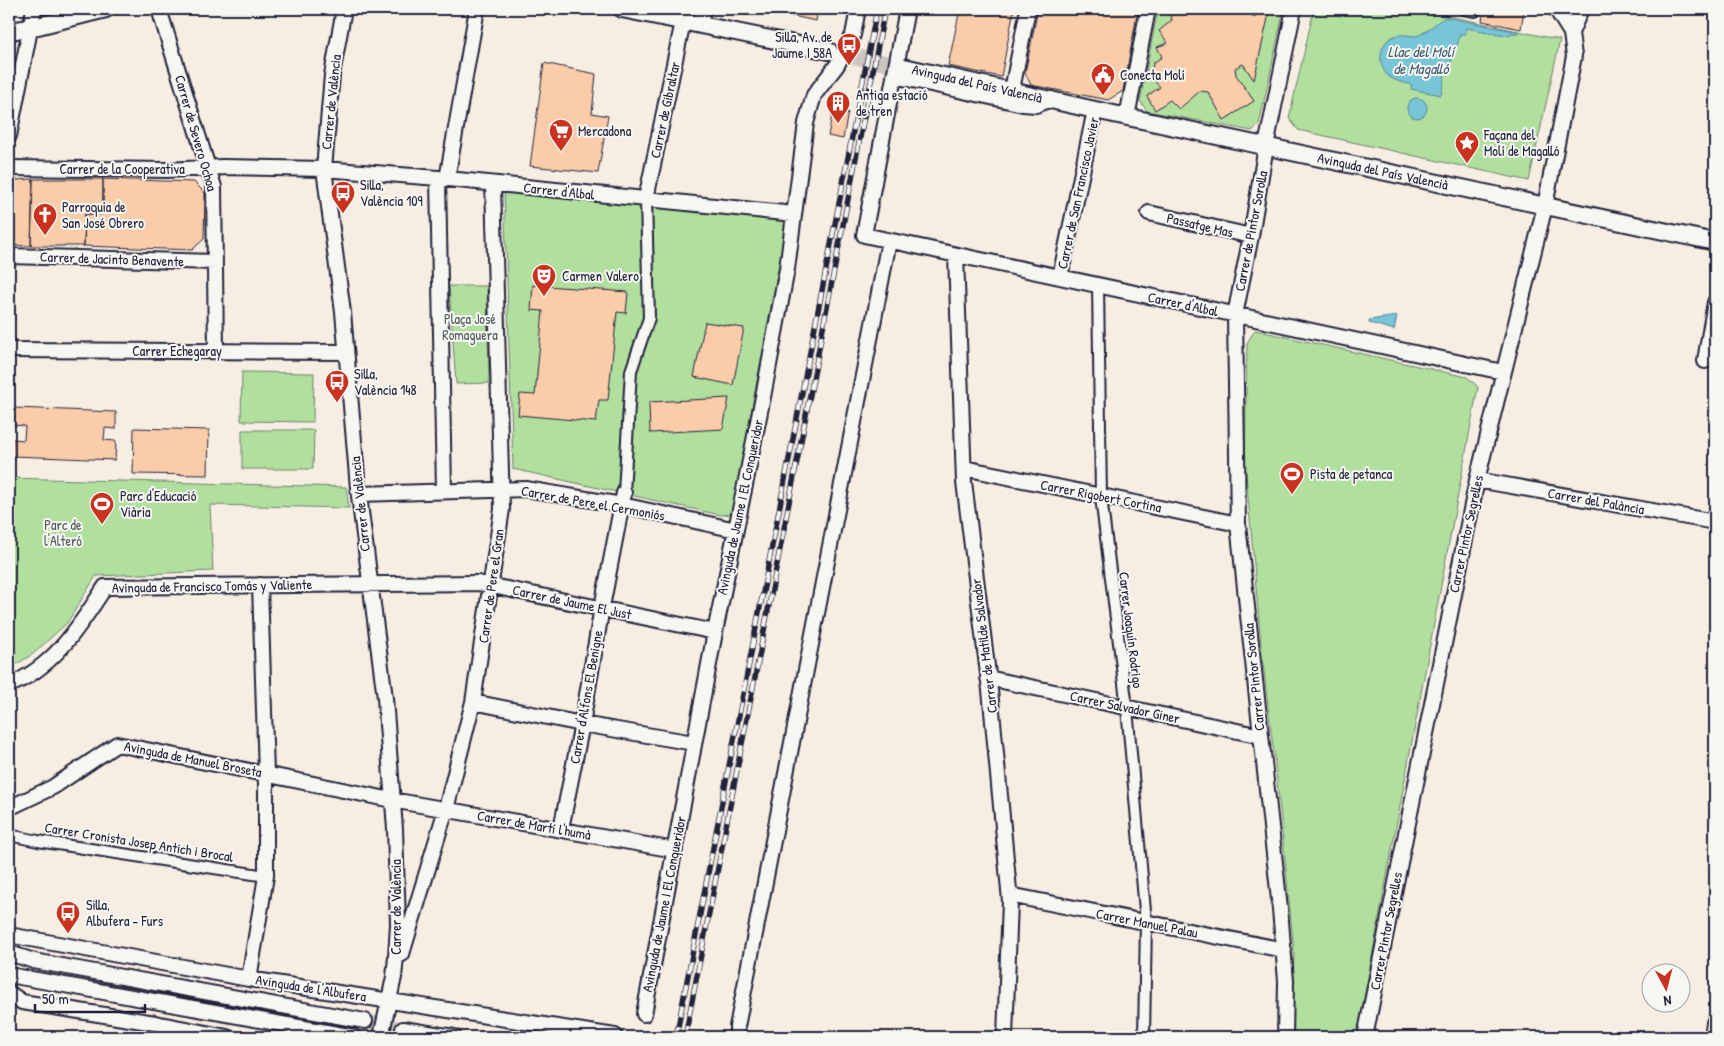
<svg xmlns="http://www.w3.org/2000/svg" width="1724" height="1046" viewBox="0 0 1724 1046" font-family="'Patrick Hand',sans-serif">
<rect width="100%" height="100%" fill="#f7eee3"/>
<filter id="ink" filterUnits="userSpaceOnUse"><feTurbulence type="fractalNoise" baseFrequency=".02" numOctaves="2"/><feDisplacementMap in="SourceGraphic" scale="10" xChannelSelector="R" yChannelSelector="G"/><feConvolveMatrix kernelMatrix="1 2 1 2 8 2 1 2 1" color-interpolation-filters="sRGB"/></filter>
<g filter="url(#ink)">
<path fill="#b1df9e" stroke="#6a806c" d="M1158 9H1284L1259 125 1252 131 1147 111 1140 101Z
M1314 9H1416L1560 40 1529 181 1298 130 1289 118Z
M504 187 786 218 785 232 732 514 720 515 513 469Z
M449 286H487L489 383 456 384Z
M1255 330 1467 377 1478 387 1357 1037H1292L1294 951 1277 780 1262 655 1245 463 1247 343Z
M242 372 314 373 313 422 241 421Z
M242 430H314L313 469H242Z
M9 478 346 487 349 508 210 505 213 571 96 576 67 623 33 654 9 669Z"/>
<path fill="#78c5d7" stroke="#568499" d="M1445 17 1519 32V34L1511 33 1510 36 1466 28V34H1460L1457 47H1454L1450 68H1446L1441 95 1411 89 1412 85C1406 83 1398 82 1393 79 1378 72 1377 49 1389 39 1399 32 1406 36 1416 36 1421 36 1440 20 1445 17Z
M1407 108a10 10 0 1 1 20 0a10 10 0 1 1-20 0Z
M1397 316 1394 330 1369 323V320Z"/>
<path fill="#facca9" stroke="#22223b" d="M759 9H818L816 21Z
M960 9H1014L1001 77 948 66Z
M1038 9H1138L1123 91 1108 100 1031 85 1025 73Z
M1177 9H1249L1254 17 1266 9H1270L1254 80 1243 64 1235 68 1236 75 1254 101 1224 120 1208 92 1200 91 1179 109 1170 100 1155 110 1147 96 1160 87 1151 77 1153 63 1162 57 1157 47 1168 43 1159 31 1172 20 1170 13Z
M1484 9H1524L1521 29 1482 21Z
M544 63 596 74 592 113 608 116 598 173 530 166Z
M833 109 848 112 843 139 828 136Z
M33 179 31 246 9 245V186L16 180Z
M33 179H103V214H85L84 246H31Z
M103 179 194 182 205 193 204 239 192 250 84 246 85 214H103Z
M533 285 628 292 626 313 617 312 608 400H599L596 422 518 415 520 394 535 395 543 311 531 310Z
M705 322 744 328 733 385 694 377Z
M729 398 723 429 650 433 649 402Z
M14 408 116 412V429L105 428 104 440 116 441 115 460 12 456 13 439 24 440 25 426 14 425Z
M134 428 209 430 208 475 133 474Z"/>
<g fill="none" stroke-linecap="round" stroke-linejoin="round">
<path stroke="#ccc5c1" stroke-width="14" stroke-dasharray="14 7" stroke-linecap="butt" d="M365 1021 403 1029"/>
<path stroke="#ccc5c1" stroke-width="16" stroke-dasharray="16 8" stroke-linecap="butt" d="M829 51 904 67"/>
<defs>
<path id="pedestrian" d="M1464 9 1475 11
M1098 285 1101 497 1127 708 1146 922 1144 1037
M624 493 631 371 649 318 646 199
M9 835 38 841 266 876"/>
<path id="minor" d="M159 9 214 187 216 351
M344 9 332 75 324 169 343 312 358 488 385 698 395 829 398 924 396 957 394 977 381 1037
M907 9 864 235 1503 372
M1556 9 1571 33 1581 9
M700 25 703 9
M894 76 1023 104 1036 105 1051 99
M1012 90 1028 9
M1127 117 1148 9
M9 136 34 9
M9 168 167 170 223 167 324 169 438 178 794 214
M438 178 444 491
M447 179 477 9
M646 199 683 21
M1149 213 1251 236
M956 255 964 482 990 690 1010 901 1005 1037
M9 256 215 262
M1060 277 1095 110
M9 350 346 352
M1705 361 1715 302
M964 468 1238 524
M1477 480 1715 522
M359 494 526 489 622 505 736 530
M988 678 1261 736
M9 685C54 668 80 625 105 587L478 583 715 632
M473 702 582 724 694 743
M9 808 53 787 117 744 392 800 675 850
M561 829 582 724 602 607 624 493
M1010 895 1284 950
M9 935 249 979 615 1036
M9 953 34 961 365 1021
M402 954 446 809 473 702 502 509 493 184
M9 975 354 1037
M249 979 266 876V774L260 585
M9 993 22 1002 155 1023 227 1037
M644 1014 715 632 763 397 787 269 806 123 814 95 837 65 853 35 858 9
M403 1029 454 1037
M737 1037V1027L889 241
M1285 1037 1286 981 1280 909 1238 524 1235 315 1251 236 1266 146 1294 9
M1365 1037 1477 480 1545 206 1574 56 1571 33"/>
<g id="tertiary">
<path d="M622 9 829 51"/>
<path d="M9 31 30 28 106 9"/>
<path id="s1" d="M904 67 1095 110 1715 242"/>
<path d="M1713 1037 1715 1023"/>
</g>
</defs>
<use href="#pedestrian" stroke="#22223b" stroke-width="14"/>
<use href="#minor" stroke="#22223b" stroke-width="18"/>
<use href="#tertiary" stroke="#22223b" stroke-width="20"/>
<use href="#pedestrian" stroke="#f6f6f2" stroke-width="10"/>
<use href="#minor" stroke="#f6f6f2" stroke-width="14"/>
<use href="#tertiary" stroke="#f6f6f2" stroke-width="16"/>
<defs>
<path id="rail" d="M676 1037 877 9
M685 1037 885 9"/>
</defs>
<use href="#rail" stroke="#22223b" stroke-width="5.5"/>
<use href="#rail" stroke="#f6f6f2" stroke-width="4" stroke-dasharray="11" stroke-linecap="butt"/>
</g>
</g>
<defs>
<symbol id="bus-pin" viewBox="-11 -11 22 30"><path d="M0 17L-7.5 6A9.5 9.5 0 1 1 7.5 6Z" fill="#c8321e" stroke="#f6f6f2"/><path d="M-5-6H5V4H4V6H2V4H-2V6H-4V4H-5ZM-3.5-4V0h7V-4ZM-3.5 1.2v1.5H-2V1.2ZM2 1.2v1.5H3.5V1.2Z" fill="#fff"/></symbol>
<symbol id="civic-pin" viewBox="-11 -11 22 30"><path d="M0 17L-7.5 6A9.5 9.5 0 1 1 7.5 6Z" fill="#c8321e" stroke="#f6f6f2"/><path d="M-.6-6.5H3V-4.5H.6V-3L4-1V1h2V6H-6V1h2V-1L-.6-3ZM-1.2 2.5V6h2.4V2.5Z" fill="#fff"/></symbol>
<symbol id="building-pin" viewBox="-11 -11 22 30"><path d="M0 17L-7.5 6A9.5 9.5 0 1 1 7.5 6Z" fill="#c8321e" stroke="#f6f6f2"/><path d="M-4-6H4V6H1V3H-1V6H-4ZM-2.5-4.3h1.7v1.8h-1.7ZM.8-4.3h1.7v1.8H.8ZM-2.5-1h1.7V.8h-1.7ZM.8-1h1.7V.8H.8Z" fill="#fff"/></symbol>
<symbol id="supermarket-pin" viewBox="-11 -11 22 30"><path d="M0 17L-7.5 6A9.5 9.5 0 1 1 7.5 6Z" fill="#c8321e" stroke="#f6f6f2"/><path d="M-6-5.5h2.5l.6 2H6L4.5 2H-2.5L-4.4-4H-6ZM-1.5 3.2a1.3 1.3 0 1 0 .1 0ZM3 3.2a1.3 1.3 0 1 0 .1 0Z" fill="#fff"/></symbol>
<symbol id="sight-pin" viewBox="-11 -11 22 30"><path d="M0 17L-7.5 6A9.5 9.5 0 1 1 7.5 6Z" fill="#c8321e" stroke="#f6f6f2"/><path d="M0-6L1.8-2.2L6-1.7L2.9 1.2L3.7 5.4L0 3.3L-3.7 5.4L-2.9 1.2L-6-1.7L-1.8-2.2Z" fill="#fff"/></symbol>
<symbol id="church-pin" viewBox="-11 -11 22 30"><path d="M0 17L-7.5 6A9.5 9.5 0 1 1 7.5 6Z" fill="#c8321e" stroke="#f6f6f2"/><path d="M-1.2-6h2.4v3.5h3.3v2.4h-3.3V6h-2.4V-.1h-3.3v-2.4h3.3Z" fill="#fff"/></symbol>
<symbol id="theatre-pin" viewBox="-11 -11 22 30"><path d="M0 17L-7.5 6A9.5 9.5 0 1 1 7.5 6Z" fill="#c8321e" stroke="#f6f6f2"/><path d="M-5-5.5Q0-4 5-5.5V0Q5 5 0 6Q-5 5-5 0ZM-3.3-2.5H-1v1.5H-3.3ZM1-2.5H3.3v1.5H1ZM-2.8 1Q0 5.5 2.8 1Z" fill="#fff"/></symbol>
<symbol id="stadium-pin" viewBox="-11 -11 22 30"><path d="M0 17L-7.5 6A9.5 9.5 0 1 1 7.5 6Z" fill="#c8321e" stroke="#f6f6f2"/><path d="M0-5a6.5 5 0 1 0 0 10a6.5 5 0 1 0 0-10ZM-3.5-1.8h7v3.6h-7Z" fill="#fff"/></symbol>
</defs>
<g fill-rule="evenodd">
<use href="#bus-pin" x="835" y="31" width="28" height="38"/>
<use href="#civic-pin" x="1089" y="61" width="28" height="38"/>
<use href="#building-pin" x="824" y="89" width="28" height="38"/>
<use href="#supermarket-pin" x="547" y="117" width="28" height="38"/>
<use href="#sight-pin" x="1453" y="129" width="28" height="38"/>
<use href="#bus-pin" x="329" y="179" width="28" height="38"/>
<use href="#church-pin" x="31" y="201" width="28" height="38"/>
<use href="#theatre-pin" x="530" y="262" width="28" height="38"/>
<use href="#bus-pin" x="323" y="368" width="28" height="38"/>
<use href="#stadium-pin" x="1278" y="460" width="28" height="38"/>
<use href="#stadium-pin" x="88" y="490" width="28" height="38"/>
<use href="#bus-pin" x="54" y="899" width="28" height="38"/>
</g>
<g text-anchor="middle" stroke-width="4" stroke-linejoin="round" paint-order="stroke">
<g font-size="14" fill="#22223b" stroke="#f6f6f2" text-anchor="start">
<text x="832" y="42" text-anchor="end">Silla, Av. de<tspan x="832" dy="16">Jaume I 58A</tspan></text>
<text x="1120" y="80">Conecta Molí</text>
<text x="856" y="100">Antiga estació<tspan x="856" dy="16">de tren</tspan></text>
<text x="578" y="136">Mercadona</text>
<text x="1484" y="140">Façana del<tspan x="1484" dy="16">Molí de Magalló</tspan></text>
<text x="360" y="190">Silla,<tspan x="360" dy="16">València 109</tspan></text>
<text x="62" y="212">Parroquia de<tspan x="62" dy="16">San José Obrero</tspan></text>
<text x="562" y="281">Carmen Valero</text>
<text x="354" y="379">Silla,<tspan x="354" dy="16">València 148</tspan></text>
<text x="1310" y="479">Pista de petanca</text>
<text x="120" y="501">Parc d'Educació<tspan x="120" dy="16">Viària</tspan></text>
<text x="86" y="910">Silla,<tspan x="86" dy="16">Albufera - Furs</tspan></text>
</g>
<g font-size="14" fill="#22223b" stroke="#f6f6f2">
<text dy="5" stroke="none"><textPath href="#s1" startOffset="75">Avinguda del País Valencià</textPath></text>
<text transform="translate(331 102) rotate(-84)" y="5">Carrer de València</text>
<text transform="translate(665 110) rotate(-78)" y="5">Carrer de Gibraltar</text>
<text transform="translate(196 133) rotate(74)" y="5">Carrer de Severo Ochoa</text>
<text x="122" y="174">Carrer de la Cooperativa</text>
<text dy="5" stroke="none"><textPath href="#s1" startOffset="490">Avinguda del País Valencià</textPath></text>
<text transform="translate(559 191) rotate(6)" y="5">Carrer d'Albal</text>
<text transform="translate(1078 193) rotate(-78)" y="5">Carrer de San Francisco Javier</text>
<text transform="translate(1200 225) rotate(13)" y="5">Passatge Mas</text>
<text transform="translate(1251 231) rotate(-79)" y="5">Carrer de Pintor Sorolla</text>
<text transform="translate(112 259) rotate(2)" y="5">Carrer de Jacinto Benavente</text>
<text transform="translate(1183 304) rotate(12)" y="5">Carrer d'Albal</text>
<text x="177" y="356">Carrer Echegaray</text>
<text transform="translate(1101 496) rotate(11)" y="5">Carrer Rigobert Cortina</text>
<text transform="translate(1596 501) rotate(10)" y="5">Carrer del Palància</text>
<text transform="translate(593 503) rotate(10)" y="5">Carrer de Pere el Cermoniós</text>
<text transform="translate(360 504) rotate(-96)" y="5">Carrer de València</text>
<text transform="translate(740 507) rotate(-78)" y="5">Avinguda de Jaume I El Conqueridor</text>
<text transform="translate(1466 534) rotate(-78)" y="5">Carrer Pintor Segrelles</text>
<text transform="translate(212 586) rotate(-1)" y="5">Avinguda de Francisco Tomás y Valiente</text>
<text transform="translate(491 586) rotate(-82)" y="5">Carrer de Pere el Gran</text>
<text transform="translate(572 602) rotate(12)" y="5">Carrer de Jaume El Just</text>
<text transform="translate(1131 630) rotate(83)" y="5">Carrer Joaquín Rodrigo</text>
<text transform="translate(984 646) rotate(-97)" y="5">Carrer de Matilde Salvador</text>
<text transform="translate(1254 677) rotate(-96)" y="5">Carrer Pintor Sorolla</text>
<text transform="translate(586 697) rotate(-80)" y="5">Carrer d'Alfons El Benigne</text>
<text transform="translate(1125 707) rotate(12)" y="5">Carrer Salvador Giner</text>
<text transform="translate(193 759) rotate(11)" y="5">Avinguda de Manuel Broseta</text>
<text transform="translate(534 825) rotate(10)" y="5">Carrer de Martí l'humà</text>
<text transform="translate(139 842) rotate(9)" y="5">Carrer Cronista Josep Antich i Brocal</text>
<text transform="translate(664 904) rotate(-79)" y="5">Avinguda de Jaume I El Conqueridor</text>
<text transform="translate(396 907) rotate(-90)" y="5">Carrer de València</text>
<text transform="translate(1147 923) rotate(11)" y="5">Carrer Manuel Palau</text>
<text transform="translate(1386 931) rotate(-79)" y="5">Carrer Pintor Segrelles</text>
<text transform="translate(311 988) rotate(9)" y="5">Avinguda de l'Albufera</text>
</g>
<g font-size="14" fill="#4d5b59" stroke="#f6f6f2">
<text x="470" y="324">Plaça José<tspan x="470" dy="16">Romaguera</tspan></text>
<text x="63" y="530">Parc de<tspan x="63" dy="16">l'Alteró</tspan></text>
</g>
<g font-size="15" font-style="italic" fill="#405b72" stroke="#f6f6f2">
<text x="1421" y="57">Llac del Molí<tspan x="1421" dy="17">de Magalló</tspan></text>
</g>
</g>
<rect width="1724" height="1046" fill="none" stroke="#f6f6f2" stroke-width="30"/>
<rect x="15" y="15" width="1694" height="1016" fill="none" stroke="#22223b" stroke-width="2" filter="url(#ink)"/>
<g transform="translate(1666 988) rotate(173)"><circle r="24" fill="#f6f6f2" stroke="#a1a1a9"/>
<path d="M0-4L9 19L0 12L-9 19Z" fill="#c8321e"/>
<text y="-8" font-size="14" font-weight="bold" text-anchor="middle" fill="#22223b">N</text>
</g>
<path d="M35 1004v8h110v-8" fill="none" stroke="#22223b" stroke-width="2.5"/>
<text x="42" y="1004" font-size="15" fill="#22223b" stroke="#f6f6f2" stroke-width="4" paint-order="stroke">50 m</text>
</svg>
